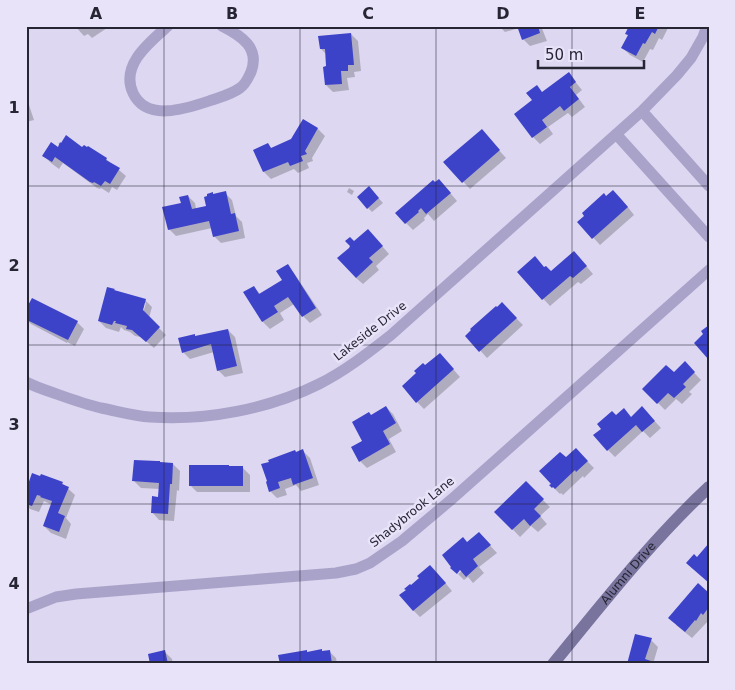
<svg xmlns="http://www.w3.org/2000/svg" width="735" height="690" viewBox="0 0 735 690" font-family="'DejaVu Sans',sans-serif">
<rect width="100%" height="100%" fill="#ddd7f1"/>
<path fill="#0003" fill-rule="evenodd" d="M75 26H110L92 38 88 34 84 36Z
M499 26H541L547 41 530 46 523 39 519 28 505 32Z
M631 26H669L662 40 659 38 653 50 650 49 643 62 630 55 623 48 629 36 627 34Z
M351 34 358 41 361 71 354 72 355 77 347 78 349 90 333 92 326 85 328 67 327 55 321 49Z
M569 74 582 90 576 95 585 107 572 117 568 113 548 127 553 134 540 144 533 137 516 114Z
M26 102 29 105 34 120 26 122Z
M303 120 318 129 325 136 312 158 313 161 307 163 309 168 298 173 294 169 271 179 264 172 268 145 272 149 292 140Z
M488 138 506 158 470 189 445 162Z
M57 142 61 145 83 149 106 159 126 176 117 190 112 187 109 193 101 188 100 189 97 188 63 163 59 169 51 163 44 156 58 148 60 145Z
M349 188 354 191 352 195 347 192Z
M446 188 457 201 434 221 428 214 424 218 425 220 413 230 396 213Z
M373 192 383 203 372 212 368 208Z
M612 192 627 206 634 215 600 245 579 222Z
M225 193 232 200 236 216 242 222 245 238 221 243 214 236 212 228 176 236 169 229 182 204 188 196 195 203 196 209 207 207 214 195Z
M375 238 389 254 376 266 379 270 363 284 356 278 351 246 355 243Z
M581 260 593 274 581 284 578 282 550 306 518 272 545 268 551 273Z
M287 266 294 273 322 315 310 323 303 316 294 304 280 313 284 320 270 329 263 322 245 293 254 287 261 295 284 280Z
M114 290 116 292 145 300 152 307 149 318 166 335 154 348 141 337 135 336 130 332 124 330 121 327 119 332 106 328 99 321ZM143 303H146L142 316Z
M509 311 523 325 487 358 467 336Z
M26 312 77 322 84 329 75 346 67 342V343L31 324 26 319Z
M228 330 235 337 243 373 225 377 218 370 214 352 190 359 183 352 194 335 196 337Z
M447 362 460 377 424 409 417 402 425 366Z
M685 363 701 380 689 392 692 394 682 404 676 399 665 410 644 389 674 374Z
M386 407 393 414 402 431 389 439 396 452 367 468 360 461 364 441Z
M649 415 661 428 650 438 643 431 615 457 608 450 602 429 616 417 631 418Z
M576 450 594 468 584 478 583 476 563 495 561 493 560 494 551 485 566 459Z
M303 451 310 458 319 485 301 491 296 485 285 489 287 495 277 498 270 491 296 453Z
M173 464 180 471 179 491 177 490 174 521 159 520 152 512 160 498V489L141 488 134 481Z
M243 468 250 475V492H197L190 485Z
M62 483 75 495 66 518 71 524 66 539 51 533 44 526 52 505 44 501 39 512 30 509 26 505V493Z
M526 483 550 507 540 516 547 524 538 532 531 526 520 537 496 512Z
M486 541 497 553 479 567 484 573 473 583 468 577 464 580 458 574 466 567 468 543Z
M437 573 452 591 420 617 413 610 411 586Z
M709 594V620L692 638 676 625Z
M651 640 658 647 653 664H628Z
M306 651 308 653 322 651 323 652 329 651 336 658 337 664H281Z
M165 652 172 659 173 664H152Z"/>
<path fill="#3d43c9" d="M517 26H538L540 33 522 40Z
M629 26H659L655 34 652 32 645 44 643 43 636 56 621 48 628 35 625 34Z
M351 33 354 65H348V71H341L342 84 325 85 323 67 326 66 325 49H320L318 36Z
M569 72 576 82 570 87 579 99 564 111 560 106 542 120 547 127 532 138 514 114 532 100 526 93 537 85 542 92Z
M303 119 318 128 305 151 307 154 301 156 303 161 290 166 288 162 263 172 253 150 268 143 271 148 291 139Z
M482 129 500 150 462 183 443 162Z
M66 135 82 147 84 145 87 147 88 146 107 158 106 160 120 168 110 184 105 181 101 186 94 182 93 183 90 182 55 157 52 162 42 156 51 142 58 147 60 142 61 143Z
M439 179 451 193 426 214 421 208 418 211 419 212 405 224 395 213 433 180 435 182Z
M369 186 379 198 367 209 357 197Z
M613 190 622 200 628 207 592 239 577 222 584 216 582 213 604 193 606 196Z
M226 191 231 214 235 213 239 231 213 237 209 221 168 230 162 207 181 203 179 197 188 195 192 209 206 206 204 197 207 196V194L213 192V194Z
M368 229 383 246 369 258 373 262 356 278 337 258 349 248 350 246 345 241 350 237 354 241Z
M574 251 587 266 573 278 570 276 542 300 517 272 535 256 544 267 546 266 551 271Z
M288 264 316 308 302 317 288 297 274 306 278 312 262 322 243 292 254 286 259 294 282 280 276 271Z
M107 287 115 289 114 290 146 299 143 310 160 327 146 342 132 330 126 329 127 326 115 323 116 321H114L112 325 98 321Z
M32 298 78 321 68 340 29 321V320L26 319V309Z
M502 302 517 318 479 352 465 336 471 330 470 329 496 306 497 307Z
M709 325V358L708 359 694 343 703 334 701 331Z
M228 329 237 366 217 371 211 344 182 353 178 338 195 334V336Z
M440 353 454 369 416 403 402 386 416 373 414 371 423 363 425 365Z
M685 361 695 372 683 384 686 387 674 398 668 393 657 404 642 389 666 365 674 372Z
M386 406 396 423 383 431 390 444 359 462 351 447 362 441 352 422 369 412 371 415Z
M642 406 655 421 642 432 636 425 607 451 593 435 601 429 597 424 612 411 616 415 624 408 631 417Z
M576 448 588 461 576 472 575 470 555 489 553 487 552 488 549 485 551 484 539 471 560 452 566 457Z
M303 449 313 478 293 485 291 478 278 482 280 488 269 492 266 482 267 481 261 464 269 462 268 460 295 450 296 452Z
M134 460 157 461H160V462L173 463 172 484H170L168 514 151 513 152 496 158 497 159 483 132 481Z
M189 465H229V466H243V486H189Z
M32 473 40 476 41 474 63 482 62 484 69 487 58 513 65 516 59 532 43 526 52 501 40 497 41 496 37 495 32 506 26 504V490Z
M526 481 544 499 534 509 541 516 530 526 524 519 512 530 494 512Z
M479 532 491 545 473 559 478 566 466 577 460 570 457 574 450 568 451 567 442 555 463 537 467 542Z
M709 543V583L686 563 694 554 697 557Z
M430 565 446 583 413 611 399 595 406 590 404 589 410 584 411 585 419 578 417 576Z
M698 583 709 593V607L703 615 701 613 696 621 695 620 685 632 668 618Z
M635 634 652 638 645 659 651 661 650 664H627Z
M322 649V651L330 650 332 664H280L278 655 307 650V652Z
M165 650 168 664H150L148 654Z"/>
<g fill="none" stroke-linecap="round" stroke-linejoin="round">
<path stroke="#aaa3c9" stroke-width="11" d="M168 26C150 42 120 65 133 93 147 123 188 108 212 100 221 97 232 94 240 88 246 84 248 78 251 72 260 48 242 36 222 26
M642 111 709 186
M616 134 709 237
M26 382C34 386 42 389 51 392 68 398 84 404 101 408 117 411 134 416 150 417 206 421 269 409 319 384 345 371 368 353 391 335L642 111 677 75 691 58 703 37 707 26
M26 609 56 597 76 594 336 573 356 569 370 563 402 541 452 499 709 270"/>
<path stroke="#78749d" stroke-width="12" id="s1" d="M553 664C603 603 651 541 709 487"/>
</g>
<path fill="none" stroke="#262534" stroke-width="1" stroke-opacity="0.55" d="M164 26V664M300 26V664M436 26V664M572 26V664M26 186H709M26 345H709M26 504H709"/>
<g text-anchor="middle" stroke-width="5" stroke-linejoin="round" paint-order="stroke">
<g font-size="12" fill="#262534" stroke="#e9e3f9">
<text transform="translate(370 331) rotate(-38)" y="4">Lakeside Drive</text>
<text transform="translate(412 512) rotate(-39)" y="4">Shadybrook Lane</text>
<text dy="4" stroke="none"><textPath href="#s1" startOffset="118">Alumni Drive</textPath></text>
</g>
</g>
<rect width="735" height="690" fill="none" stroke="#e9e3f9" stroke-width="55"/>
<path d="M538 60v8h106v-8" fill="none" stroke="#262534" stroke-width="2.5"/>
<text x="545" y="60" font-size="15" fill="#262534" stroke="#e9e3f9" stroke-width="4" paint-order="stroke">50 m</text>
<rect x="28" y="28" width="680" height="634" fill="none" stroke="#262534" stroke-width="2"/>
<g font-size="16" text-anchor="middle" font-weight="bold" fill="#262534">
<text x="96" y="19">A</text>
<text x="232" y="19">B</text>
<text x="368" y="19">C</text>
<text x="503" y="19">D</text>
<text x="640" y="19">E</text>
<text x="14" y="113">1</text>
<text x="14" y="271">2</text>
<text x="14" y="430">3</text>
<text x="14" y="589">4</text>
</g>
</svg>
